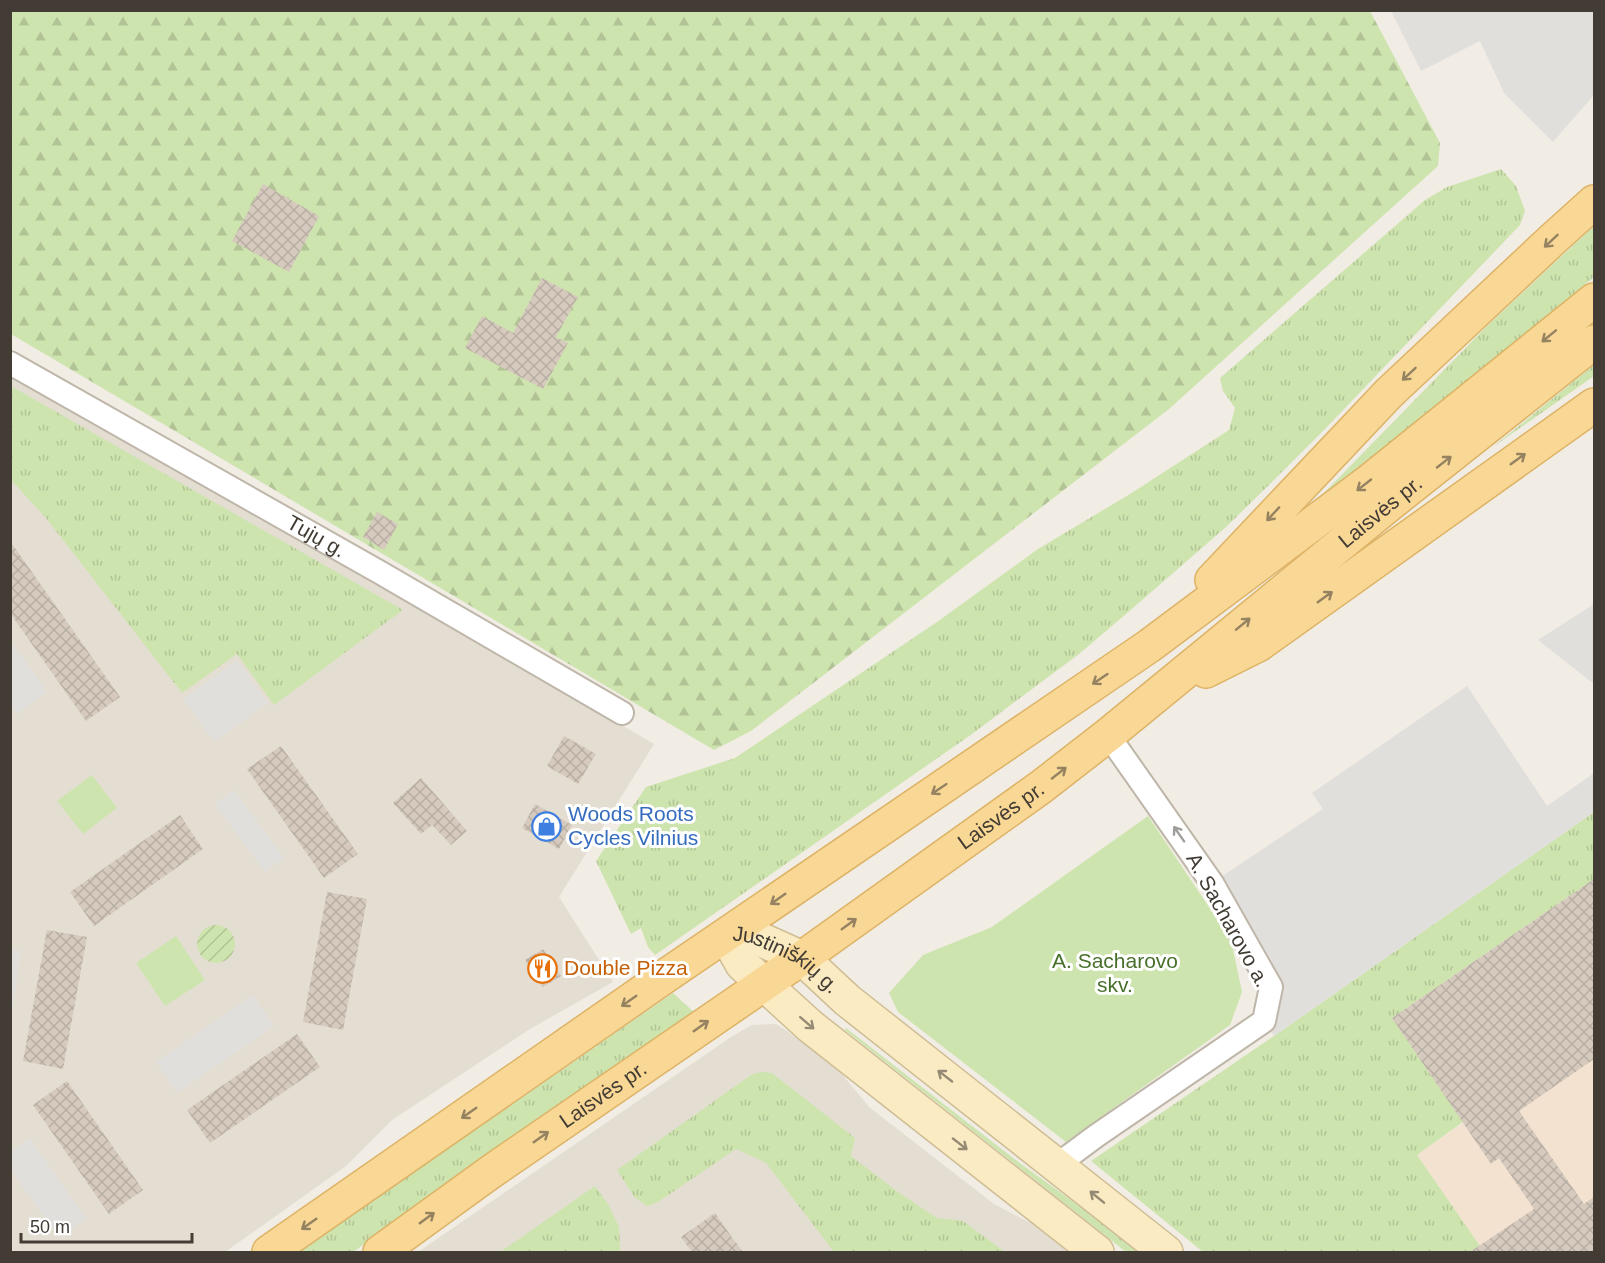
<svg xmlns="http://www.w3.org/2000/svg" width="1605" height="1263" viewBox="0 0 1605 1263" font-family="Arial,sans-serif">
<defs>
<pattern id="grass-tufts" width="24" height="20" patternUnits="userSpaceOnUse" patternTransform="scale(1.5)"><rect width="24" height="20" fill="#cee4ae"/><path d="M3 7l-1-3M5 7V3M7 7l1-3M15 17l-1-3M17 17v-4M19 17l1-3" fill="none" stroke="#b2c496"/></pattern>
<pattern id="forest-firs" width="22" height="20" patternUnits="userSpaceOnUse" patternTransform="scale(1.5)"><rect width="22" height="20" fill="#cee4ae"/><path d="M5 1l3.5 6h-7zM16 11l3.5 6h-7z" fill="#b2c496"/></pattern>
<pattern id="garden-furrows" width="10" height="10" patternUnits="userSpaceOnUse" patternTransform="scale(1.5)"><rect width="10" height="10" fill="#cee4ae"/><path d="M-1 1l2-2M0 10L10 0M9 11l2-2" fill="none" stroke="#b2c496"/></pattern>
<pattern id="building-cross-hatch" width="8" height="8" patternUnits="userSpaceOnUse" patternTransform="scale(1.5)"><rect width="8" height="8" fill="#d5cabd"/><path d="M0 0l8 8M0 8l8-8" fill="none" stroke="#b8aea3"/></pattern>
</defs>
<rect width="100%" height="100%" fill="#f1ece4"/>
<path fill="#e4ded2" d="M10 375 375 581 654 744 559 897 613 982 530 1029 392 1120 346 1166 225 1252H11Z
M776 1024 805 1043 841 1073 869 1107 994 1204 1050 1233 1075 1252H418L731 1037 752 1025Z"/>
<path fill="#f2e2cf" d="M1594 879V1252H1470L1480 1246 1417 1155 1463 1123 1392 1018Z"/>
<path fill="url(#grass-tufts)" d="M1501 169 1516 186 1525 211 1520 225 1325 429 1275 479 1226 527 1126 614 1079 654 972 734 655 955 648 947 641 928 631 934 596 861 646 787 735 758 937 622 1038 549 1130 494 1229 430 1235 408 1223 391 1220 378 1425 200 1447 187Z
M1594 226V277L1502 353 1315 502 1488 325Z
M1594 365V376L1493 447Z
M11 386 403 610 274 705 237 654 182 693 46 518 11 480Z
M1594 812V879L1392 1018 1463 1122 1417 1155 1480 1246 1470 1252H1203L1091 1161 1274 1036Z
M673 993 695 1013 353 1252H291L397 1178 517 1101Z
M846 1028 1021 1164 1143 1252H1126L845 1030Z
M761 1072 772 1073 855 1138 851 1156 898 1192 937 1218 963 1221 1005 1252H834L766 1163 736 1149 658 1202 648 1206 635 1198 617 1170 751 1075Z
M595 1186 608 1204 619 1227 620 1250 619 1252H500Z"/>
<path fill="url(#forest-firs)" d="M11 11H1370L1440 143 1438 166 1169 409 751 731 714 750 11 334Z"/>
<path fill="#cee4ae" d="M92 775 117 808 83 834 57 801Z
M1148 816 1231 940 1242 992 1230 1025 1066 1142 898 1012 889 993 923 955 992 927Z
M176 936 205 980 165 1006 136 963Z"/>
<path fill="url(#garden-furrows)" d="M197 944a19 19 0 1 1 38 0a19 19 0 1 1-38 0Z"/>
<path fill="#e1dfdc" d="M1391 11H1594V95L1553 142 1504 93 1480 41 1421 71Z
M1594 604V684L1538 640Z
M10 640 47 692 16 714 11 705Z
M237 660 268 703 214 742 183 699Z
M1467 686 1547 806 1594 773V812L1274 1036 1264 1021 1271 986 1212 883 1323 809 1312 793Z
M234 790 284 858 265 872 215 804Z
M11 949 21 951 11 1019 10 949Z
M253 995 274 1026 177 1093 156 1062Z
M30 1138 86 1219 59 1238 11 1170V1152Z"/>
<path fill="url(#building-cross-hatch)" d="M263 184 319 216 289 272 232 241Z
M542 278 578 297 556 337 568 343 543 389 465 348 482 316 513 333Z
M377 512 398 524 384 550 363 537Z
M10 541 120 697 86 721 10 613Z
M564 736 596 754 578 784 547 766Z
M281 746 358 854 324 878 247 769Z
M421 778 467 831 451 845 432 825 421 834 393 803Z
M535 804 572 825 559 849 522 828Z
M180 815 203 849 94 926 70 892Z
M1594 879V1059L1519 1111 1584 1204 1594 1197V1252H1470L1534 1209 1499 1158 1491 1164 1392 1018Z
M327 892 367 899 343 1030 303 1022Z
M47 930 87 937 63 1069 23 1061Z
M543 949 561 976 543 987 525 960Z
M297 1034 320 1067 210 1143 187 1110Z
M67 1081 143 1190 109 1214 33 1105Z
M715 1213 731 1236 743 1252H692L681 1237Z"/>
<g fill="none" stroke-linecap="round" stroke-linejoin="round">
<defs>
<g id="minor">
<path id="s1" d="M10 363 381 573 622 713"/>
<path d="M1057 1165 1096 1136 1264 1021 1271 987 1212 883 1108 735"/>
</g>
<g id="secondary">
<path id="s2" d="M1097 1252 810 1026 742 964 733 948 730 933 753 936 802 958 847 1000 1166 1252"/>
</g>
<g id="primary">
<path d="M1212 580 1389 393 1553 239 1594 202"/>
<path d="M1206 671 1258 645 1594 405"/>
<path d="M269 1252 664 977 1149 646 1367 483 1594 300"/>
<path id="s3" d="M380 1252 492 1171 802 958 1041 787 1108 735 1391 503 1594 342"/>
</g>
</defs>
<use href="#minor" stroke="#bfb6aa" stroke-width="26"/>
<use href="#secondary" stroke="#cfbd95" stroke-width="36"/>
<use href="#primary" stroke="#ddb366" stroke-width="36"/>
<use href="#minor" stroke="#fff" stroke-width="22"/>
<use href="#secondary" stroke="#fbebc3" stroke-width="33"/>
<use href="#primary" stroke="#f9d795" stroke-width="33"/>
</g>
<defs><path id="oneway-shaft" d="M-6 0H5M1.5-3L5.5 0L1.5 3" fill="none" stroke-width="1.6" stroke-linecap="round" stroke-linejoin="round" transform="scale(1.5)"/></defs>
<g stroke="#948260">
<use href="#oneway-shaft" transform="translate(1551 241) rotate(137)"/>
<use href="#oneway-shaft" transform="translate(1549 336) rotate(141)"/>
<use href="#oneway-shaft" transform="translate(1409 374) rotate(137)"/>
<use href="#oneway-shaft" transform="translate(1518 459) rotate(-36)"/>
<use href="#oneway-shaft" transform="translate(1444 462) rotate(-38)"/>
<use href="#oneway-shaft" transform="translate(1364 485) rotate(142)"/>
<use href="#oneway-shaft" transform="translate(1273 514) rotate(133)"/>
<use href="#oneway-shaft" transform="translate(1325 597) rotate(-36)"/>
<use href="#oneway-shaft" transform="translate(1243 624) rotate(-39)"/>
<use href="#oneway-shaft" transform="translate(1100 679) rotate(146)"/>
<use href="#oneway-shaft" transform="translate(1059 773) rotate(-38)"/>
<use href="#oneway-shaft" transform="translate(939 789) rotate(146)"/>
<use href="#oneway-shaft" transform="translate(778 899) rotate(145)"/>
<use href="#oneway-shaft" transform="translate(849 924) rotate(-36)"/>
<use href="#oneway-shaft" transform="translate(629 1001) rotate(145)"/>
<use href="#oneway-shaft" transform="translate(701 1026) rotate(-35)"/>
<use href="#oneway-shaft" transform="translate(469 1113) rotate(145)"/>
<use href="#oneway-shaft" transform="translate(541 1137) rotate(-35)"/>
<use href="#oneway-shaft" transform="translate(427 1218) rotate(-36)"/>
<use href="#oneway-shaft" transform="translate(309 1224) rotate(145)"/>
</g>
<use stroke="#a09e9a" href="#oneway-shaft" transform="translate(1179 834) rotate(-125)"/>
<g stroke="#958b74">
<use href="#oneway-shaft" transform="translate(807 1023) rotate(41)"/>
<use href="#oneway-shaft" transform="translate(945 1076) rotate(-142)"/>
<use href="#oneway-shaft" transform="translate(960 1144) rotate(38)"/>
<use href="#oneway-shaft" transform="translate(1097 1197) rotate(-141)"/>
</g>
<defs>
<symbol id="shop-ring" viewBox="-11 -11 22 22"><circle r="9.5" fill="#fff" stroke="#3f7fe0" stroke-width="1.5"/><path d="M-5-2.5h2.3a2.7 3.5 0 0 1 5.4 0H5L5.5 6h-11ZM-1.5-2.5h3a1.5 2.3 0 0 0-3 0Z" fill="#3f7fe0"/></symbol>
<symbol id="restaurant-ring" viewBox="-11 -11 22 22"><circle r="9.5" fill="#fff" stroke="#e8710a" stroke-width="1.5"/><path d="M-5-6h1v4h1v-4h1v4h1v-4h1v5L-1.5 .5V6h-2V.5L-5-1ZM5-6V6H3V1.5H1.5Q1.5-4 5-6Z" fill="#e8710a"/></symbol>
</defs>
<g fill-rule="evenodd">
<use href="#shop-ring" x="530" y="810" width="33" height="33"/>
<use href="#restaurant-ring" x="526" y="952" width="33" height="33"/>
</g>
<g text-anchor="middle" stroke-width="6" stroke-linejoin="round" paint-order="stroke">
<g font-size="21" fill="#423c34" stroke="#fff">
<text dy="7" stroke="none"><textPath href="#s3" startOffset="1245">Laisvės pr.</textPath></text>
<text dy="7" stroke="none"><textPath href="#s1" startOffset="352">Tujų g.</textPath></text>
<text dy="7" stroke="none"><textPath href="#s3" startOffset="759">Laisvės pr.</textPath></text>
<text transform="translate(1228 920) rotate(61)" y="7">A. Sacharovo a.</text>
<text dy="7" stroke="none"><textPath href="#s2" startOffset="554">Justiniškių g.</textPath></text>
<text dy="7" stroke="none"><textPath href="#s3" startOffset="273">Laisvės pr.</textPath></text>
</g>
<g font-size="21" fill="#366cbe" stroke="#fff" text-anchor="start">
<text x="568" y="821">Woods Roots<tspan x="568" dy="24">Cycles Vilnius</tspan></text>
</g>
<g font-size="21" fill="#48702b" stroke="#fff">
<text x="1115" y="968">A. Sacharovo<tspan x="1115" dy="24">skv.</tspan></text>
</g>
<g font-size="21" fill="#c56008" stroke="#fff" text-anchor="start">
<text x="564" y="975">Double Pizza</text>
</g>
</g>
<rect width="1605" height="1263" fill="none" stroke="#423c34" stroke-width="24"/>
<path d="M21 1233v9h171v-9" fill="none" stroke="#423c34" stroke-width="3"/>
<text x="30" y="1233" font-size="18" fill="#423c34" stroke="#ffffff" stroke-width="4.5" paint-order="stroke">50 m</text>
</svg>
